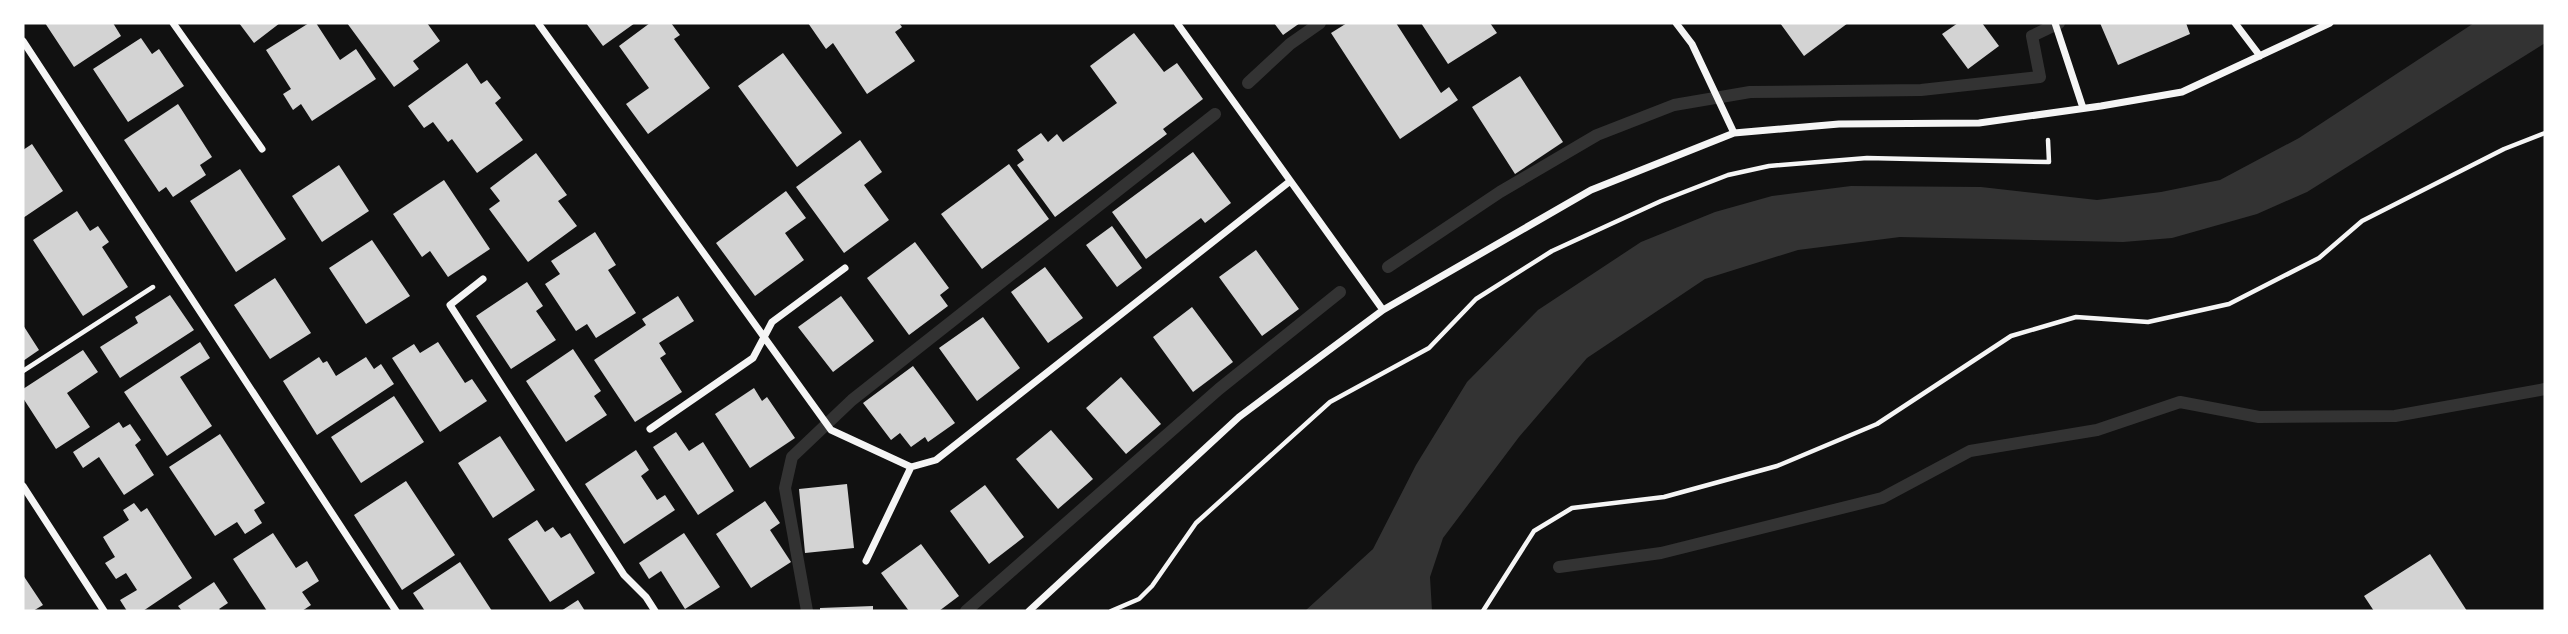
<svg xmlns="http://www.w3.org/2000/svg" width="2568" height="634" viewBox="0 0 2568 634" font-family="'DejaVu Sans',sans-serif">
<rect width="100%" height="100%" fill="#111"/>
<path fill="#333" d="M2474 23H2545V43L2307 192 2257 214 2172 238 2123 242 1900 237 1798 250 1705 279 1587 358 1519 437 1443 538 1430 577 1432 611H1305L1373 549 1416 465 1467 382 1538 310 1641 242 1715 212 1772 196 1851 186 1981 187 2097 200 2161 192 2220 180 2299 138Z"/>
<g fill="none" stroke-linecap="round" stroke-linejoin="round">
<path stroke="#333" stroke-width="12" d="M1248 83 1290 44 1320 23
M1388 267 1500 192 1597 135 1674 105 1750 92 1921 90 2040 77 2032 36 2059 23
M1559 567 1661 553 1882 498 1970 451 2097 430 2180 402 2259 417 2395 416 2545 389
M807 611 785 488 792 457 852 400 1215 114
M966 611 1219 389 1340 292"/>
</g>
<path fill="#d3d3d3" d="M45 23H113L121 36 74 67Z
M239 23H280L254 43Z
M309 23H316L340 60 356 49 376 79 312 121 301 104 293 110 283 94 291 89 266 50Z
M347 23H427L440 41 413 61 419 69 394 87Z
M586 23H635L603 46Z
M650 23H671L680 35 674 39 710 88 648 134 626 104 649 88 619 46Z
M808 23H899L902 27 895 32 915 61 867 94 833 43 826 49Z
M1274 23H1300L1283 35Z
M1347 23H1396L1441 93 1449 87 1458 100 1400 139 1331 33Z
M1421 23H1490L1497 33 1448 64Z
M1780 23H1848L1804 56Z
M1958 23H1982L1999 46 1968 69 1942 34Z
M2100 23H2186L2190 34 2118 65Z
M1134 33 1164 72 1177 63 1203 99 1163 129 1167 134 1055 217 1017 165 1024 160 1017 150 1041 133 1048 142 1057 134 1063 142 1117 103 1090 66Z
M141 38 152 54 159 49 184 86 128 122 93 69Z
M783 53 842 133 797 167 738 86Z
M467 63 481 84 487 80 501 98 495 103 523 140 477 173 452 139 448 142 433 122 424 128 408 106Z
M1520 76 1563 142 1515 174 1472 107Z
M178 104 212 157 200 165 206 175 173 197 166 187 159 192 124 140Z
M860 140 882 172 864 185 889 220 844 253 796 187Z
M32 144 63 191 23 218V150Z
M1193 152 1231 203 1205 223 1201 218 1146 259 1112 212Z
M536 153 567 195 558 201 577 226 528 262 489 209 500 201 490 188Z
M1009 164 1049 219 982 269 941 214Z
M339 165 369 211 322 242 292 196Z
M240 169 286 239 236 272 190 201Z
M444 180 490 249 448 277 430 251 422 257 393 214Z
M786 191 806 218 785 233 804 260 755 296 716 243Z
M77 211 90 231 98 226 109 242 102 247 128 287 83 316 33 240Z
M1112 226 1142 268 1117 287 1086 245Z
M595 232 616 265 608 270 636 313 596 338 587 324 576 331 545 284 560 274 551 261Z
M372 240 410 296 366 324 329 268Z
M915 242 949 288 940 295 948 306 909 335 867 278Z
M1256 250 1299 309 1262 336 1219 277Z
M1045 267 1083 318 1048 343 1011 292Z
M275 278 311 333 270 359 234 305Z
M527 282 543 306 536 311 556 340 511 369 476 316Z
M170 295 194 330 120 378 100 347 138 323 135 317Z
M678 296 694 321 659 343 666 354 660 358 682 392 635 422 594 360 646 325 642 319Z
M841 296 874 341 833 372 798 327Z
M1192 307 1233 362 1193 392 1153 337Z
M983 317 1020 368 977 401 939 348Z
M23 325 39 350 23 361Z
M200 342 210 358 180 377 212 426 167 456 124 392Z
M438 342 465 383 472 379 487 401 440 432 392 358 414 344 420 353Z
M573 349 601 391 594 396 607 415 566 442 526 381Z
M83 350 98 372 67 393 90 427 56 449 23 398V389Z
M319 357 323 363 327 361 336 376 366 357 374 369 381 364 394 384 317 435 283 381Z
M913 366 955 423 928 442 925 437 911 447 900 433 891 440 863 403Z
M1121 377 1161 424 1126 454 1086 408Z
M754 388 762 401 767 397 795 438 750 468 715 414Z
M394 396 424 442 361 483 331 437Z
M119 422 123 428 130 424 141 440 135 445 154 475 124 495 99 457 83 468 73 452Z
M1051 430 1093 479 1058 509 1016 459Z
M676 432 689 451 703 442 734 491 698 515 653 447Z
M220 434 265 503 254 510 262 523 245 534 237 522 215 536 169 467Z
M500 436 535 490 493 518 458 463Z
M636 450 649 470 641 476 657 500 665 495 675 510 624 544 585 484Z
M406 481 455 555 402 590 354 515Z
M847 484 854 548 805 553 799 489Z
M985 485 1024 537 989 564 950 511Z
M765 501 780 523 770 530 791 562 751 588 716 534Z
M134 503 141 512 147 508 192 578 143 611H127L120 600 137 590 126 573 116 579 105 563 115 557 103 537 129 520 123 510Z
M537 520 545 532 553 527 561 538 570 533 595 573 550 602 508 539Z
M273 533 296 568 307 561 319 581 302 592 311 605 302 611H267L233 559Z
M684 533 720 587 685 609 661 571 649 579 639 563Z
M921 544 959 596 939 611H909L881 573Z
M2430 554 2467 611H2374L2364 596Z
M460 562 492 611H425L413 593Z
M23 575 43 605 33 611H23Z
M214 582 228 603 219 609 221 611H182L178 606Z
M578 600 585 611H561Z
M873 606V611H820V608Z"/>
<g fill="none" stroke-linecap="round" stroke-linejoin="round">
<path stroke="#f5f5f5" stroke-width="4.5" d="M23 371 153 287
M1111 611 1139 599 1152 586 1196 523 1330 402 1429 348 1476 299 1552 251 1661 201 1728 175 1769 166 1867 158 2049 162 2048 140
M1483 611 1534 531 1572 508 1664 497 1777 466 1877 424 2011 336 2076 317 2148 322 2229 304 2319 258 2362 221 2504 149 2545 133"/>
<path stroke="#f5f5f5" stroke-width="7" d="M173 23 262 149
M538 23 831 430 911 467 936 460 1289 182
M1177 23 1383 310
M1676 23 1692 44 1734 133
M2055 23 2083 108
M2235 23 2260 56
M23 41 396 611
M483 279 450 305 624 575 646 597 655 611
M650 429 753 358 772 322 845 268
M23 486 104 611
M866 561 911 467
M1029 611 1239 417 1383 310 1591 190 1734 133 1839 124 1979 123 2101 106 2182 92 2330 23"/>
</g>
<rect width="2568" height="634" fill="none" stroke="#ffffff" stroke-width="49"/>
</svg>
